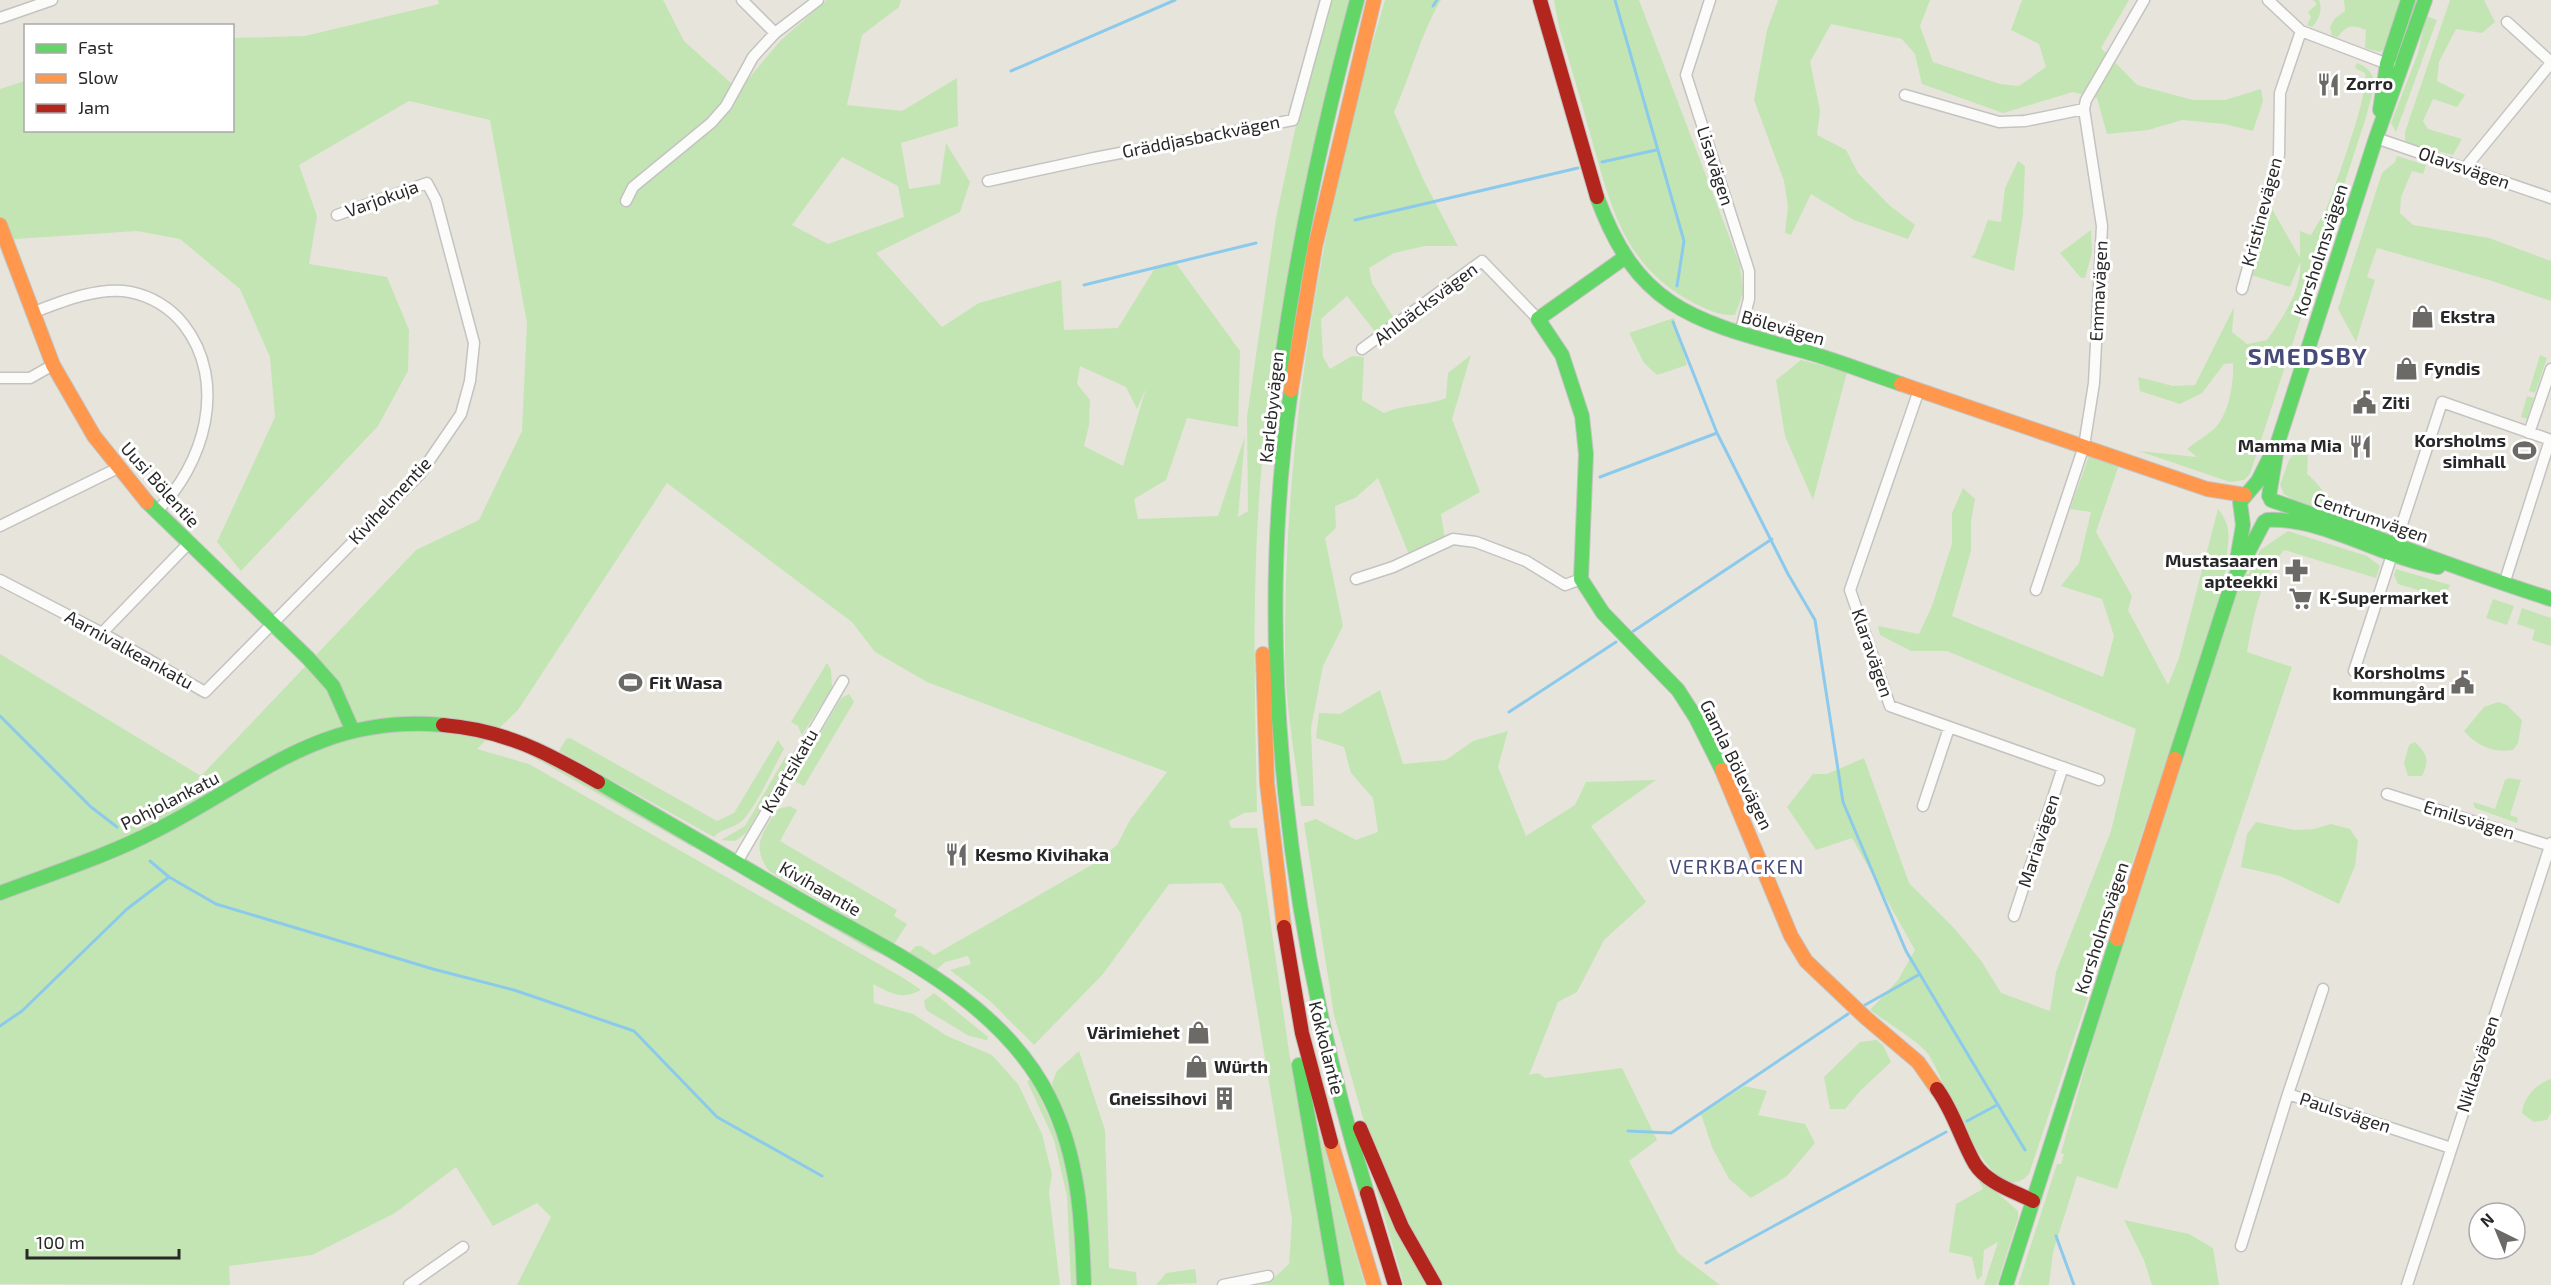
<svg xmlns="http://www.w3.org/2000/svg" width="2551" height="1285" viewBox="0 0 2551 1285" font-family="'Exo 2',sans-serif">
<rect width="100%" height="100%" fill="#e7e4dc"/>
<path fill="#c3e5b3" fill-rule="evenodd" d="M438 0H663L684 41 731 83 744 84 781 40 827 0H901L899 7 862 35 847 105 902 111 957 78 958 126 901 143 909 189 940 184 946 143 970 182 960 212 876 253 942 327 979 303 1061 280 1064 330 1118 328 1155 268 1175 262 1240 351 1238 427 1187 418 1166 480 1134 499 1138 519 1218 516 1245 436 1238 517 1248 511 1247 417 1276 218 1299 111 1331 0H1351C1316 154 1277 306 1262 463 1251 579 1255 696 1257 812L1244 813 1229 821 1231 828H1257L1289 1052 1330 1285H1258L1273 1279 1289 1264 1292 1220 1241 914 1222 883 1169 884 1103 974 1034 1045 990 1001 950 970 971 964 968 956 945 962 936 970 909 953 916 946H921L934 955 1095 863 1117 845 1130 820 1167 772 927 682 875 652 852 622 667 483 518 710 492 735 513 741 697 847H692L510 744 488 738 477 749 529 764 905 979 921 990C902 1000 892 994 873 984L874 1003 913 1014 947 1036 992 1055 1018 1084 1042 1134 1052 1174 1049 1192 1060 1285H517L551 1217 537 1203 493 1226 456 1167 395 1213 312 1255 229 1266 230 1285 0 1284V654L201 776 416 550 479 520 522 431 527 323 490 120 409 101 299 165 317 216 309 264 387 277 409 330 408 371 378 426 241 571 217 542 275 417 270 357 240 289 180 239 137 231 0 240V89L25 81 26 130H232L233 38 305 36 439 4ZM842 157 898 186 904 217 828 244 792 225ZM1080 366 1126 387 1137 409 1146 388 1123 466 1084 446 1089 425 1090 400 1077 384Z
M1385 0H1441C1420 35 1411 75 1394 112L1423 179 1458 246H1425L1394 253 1369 268 1372 283 1395 320 1377 334 1347 296 1321 319 1323 357 1330 369 1352 356 1364 357 1362 400 1384 413C1408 403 1423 407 1446 398L1448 373 1471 355 1452 419 1480 492 1441 514 1445 539 1410 557 1378 478 1355 498 1335 506 1336 528 1325 538 1343 626 1323 666 1311 728 1314 806H1301C1295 755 1285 703 1285 652 1284 432 1322 210 1385 0Z
M1554 0H1639L1740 265 1743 293 1735 315C1719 316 1706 309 1692 302 1623 265 1611 206 1591 137 1581 100 1570 64 1559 27Z
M1778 0H1930L1920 26 1933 62 2000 84 2019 86 2046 67 2039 44 2011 30 2022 0H2129L2101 48 2137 85 2193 100H2225L2261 89 2263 101 2253 131 2224 124 2182 120 2148 130 2107 134 2097 98 2073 92 2003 113 1922 84 1915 54 1902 39 1831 24 1810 62 1820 110 1817 135 1846 150 1858 173 1889 205 1915 225 1908 239 1854 220 1811 194 1791 235 1785 233 1788 206 1784 181 1754 100 1767 30Z
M2313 0H2319C2323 11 2319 19 2312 27L2307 25 2311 17 2308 12 2317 4Z
M2344 0H2403L2387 47 2380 52 2365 48 2366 30C2353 24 2346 25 2338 37L2332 36 2330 27 2335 18 2345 11Z
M2450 0H2484L2495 22 2482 33 2456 29 2439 62 2437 81 2465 95 2457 107 2433 99 2423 121 2428 129 2462 139 2453 155 2412 145 2405 141V132Z
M2426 16 2437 20 2396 132 2391 123 2418 53Z
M2357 63C2383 73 2372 92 2367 114L2250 474 2244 480 2230 482 2139 451 2197 457 2187 449C2195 442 2205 437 2214 429 2229 415 2234 383 2233 363L2224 364 2202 393 2180 404 2140 391 2138 377 2173 386 2195 385 2234 307 2232 332 2247 344 2267 340C2282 319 2303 288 2300 262L2290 287 2251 275 2272 209 2300 258V231L2311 235C2316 226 2322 217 2327 207 2335 187 2371 87 2365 73L2355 68Z
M2397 156 2426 165 2423 174 2412 171 2401 197 2400 213 2413 225 2489 238 2551 261V301L2489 280 2377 248 2367 277 2375 280 2356 342 2338 309 2382 173 2395 162Z
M2018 161 2025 166 2023 215 2014 271 1971 257 1975 254 1988 220 2001 222 2005 188Z
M2091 230 2092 253 2085 278H2081L2060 253Z
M1674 318 1687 365 1657 375 1644 363 1629 333Z
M2540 355 2547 358 2535 393 2529 391Z
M1801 360 1847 372 1813 500 1785 436 1776 380Z
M2527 396 2534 398 2527 419 2521 417Z
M2301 444 2308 453 2307 474C2315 480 2319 487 2326 494 2343 509 2367 519 2390 522L2394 513 2389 528 2385 532 2298 503 2284 494 2280 485 2289 460Z
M2089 456 2119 465 2096 532 2132 596 2128 610 2168 685 2179 658 2218 509C2235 530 2226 542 2227 560 2228 570 2222 573 2226 581L2029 1174C1991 1218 1944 1075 1928 1054 1916 1039 1886 1022 1870 1010L1898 980 1915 950 1852 838 1816 850 1787 807 1813 774H1827L1864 758 1909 883 1955 929 1982 962 2001 993 2050 1011 2056 972 2111 831 2136 729 1947 651H1911L1880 635 1878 626 1919 634 1932 606 1952 544V513L1963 488 1975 499 1971 522V551L1952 616 2103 677 2114 636 2102 599 2061 586 2079 563 2091 512 2070 509Z
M2288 531 2367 556 2380 566 2376 578 2284 550C2261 576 2253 618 2247 652L2292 667 2117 1189 2077 1176 2053 1252 2049 1285H2018L2057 1164H2061L2064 1154 2061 1153 2091 1046 2238 584 2242 585 2246 574H2249L2260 550Z
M2396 569 2450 585 2445 598 2398 584 2394 575Z
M2493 599 2514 606 2507 625 2486 618Z
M2522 608 2551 618V646L2532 640 2535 630 2517 624Z
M827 663 831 670 832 688 802 735 798 726 791 722Z
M1380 690 1403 764 1446 760 1473 741 1508 731 1498 767 1526 836 1575 805 1586 782 1656 780 1591 826 1646 902 1604 940 1577 992 1558 1002 1529 1075 1538 1073 1545 1078 1622 1068 1657 1140 1629 1161 1678 1253 1720 1285H1441L1389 1186 1363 1118 1334 1015 1304 823 1316 819 1356 840 1378 832 1373 798 1351 773 1344 747 1316 738 1319 713 1340 714Z
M849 694 854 702 804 786 796 782 795 777 841 698Z
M2498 702 2507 705 2522 720 2518 743 2513 750C2493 753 2477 746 2464 731L2484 707Z
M570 738 717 821 734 813 778 740 784 749C772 770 758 804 742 821 733 829 721 828 714 837L559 751 566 739Z
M2415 742C2427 754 2430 760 2422 776H2408L2404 763 2409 745Z
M786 756 788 762 746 833 735 841 721 840 745 826Z
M2509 778 2521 780 2510 815 2518 818 2517 823 2475 808 2473 802 2495 809 2505 780Z
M790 806 797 810 780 841 897 910 894 916 907 924 894 944 769 871C750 845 763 834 777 809Z
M2256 822 2295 830 2314 829 2331 824 2350 829 2358 841 2355 866 2339 904 2280 876 2241 867 2247 834Z
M711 855 891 958 870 950 718 861Z
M934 993 988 1037 987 1040 969 1036 926 1010 924 1001Z
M1876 1040 1883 1045 1891 1062 1861 1090 1845 1109H1830L1824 1077 1860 1042Z
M1079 1051 1105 1130 1109 1268 1136 1272 1137 1285H1093L1090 1275 1052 1083 1057 1071Z
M1031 1079C1045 1107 1058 1135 1066 1165 1076 1204 1075 1245 1077 1285H1071L1067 1196 1054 1140 1027 1081Z
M2551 1079V1113L2547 1120 2534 1122 2522 1113C2523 1098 2537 1083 2551 1079Z
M1745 1086 1767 1091 1758 1115 1805 1124 1815 1143 1787 1176 1751 1198 1729 1179 1712 1147 1701 1114Z
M1309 1097 1365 1285H1341Z
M1976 1174 2018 1211V1218L1997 1285H1984L1998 1242 1984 1250 1982 1276 1977 1280 1972 1257 1949 1252 1956 1204 1983 1189Z
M1375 1184 1429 1285H1404Z
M2124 1220 2189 1234 2213 1248 2219 1285H2152L2144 1260Z
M1195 1269 1197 1283 1156 1285 1166 1273Z"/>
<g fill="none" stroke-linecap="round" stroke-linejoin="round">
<path stroke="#8ccaec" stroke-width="3" d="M1615 0 1684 241 1677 286
M1433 6 1437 0
M1011 71 1175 0
M1602 162 1656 150
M1355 220 1578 168
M1084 285 1256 243
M1673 322 1717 433 1788 574 1815 620 1843 802 1906 951 2025 1150
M1600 477 1717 433
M1632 632 1772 539
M1509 712 1616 642
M0 716 91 807 117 827
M150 861 169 877 216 904 433 969 514 990 634 1031 717 1117 822 1176
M1865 1005 1920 974
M0 1026 22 1011 127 909 169 877
M1967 1121 1997 1105
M1628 1131 1671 1133 1848 1014
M2056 1236 2074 1285
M1706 1263 1946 1132"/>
<defs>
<path id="street" d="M742 0 775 33
M1710 0 1686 75 1749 271V299L1740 334
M2268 0 2301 31 2393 66
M0 18 52 0
M2507 22 2551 62
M1905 95 1999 122 2025 121 2084 109
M2376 138 2551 198
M2465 168 2551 63
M988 181 1094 158 1293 120 1326 0
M626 201 633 187 711 123 726 106 753 57 775 33 818 0
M2242 289 2279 155 2280 93 2301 31
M32 313C60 302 99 286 130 292 151 296 171 308 184 325 228 382 205 464 156 512
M1362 349 1482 261 1538 319
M0 378H30L53 365
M1919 390 1850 590 1890 706 2099 780
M2529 433 2551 369
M0 526 118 468
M1356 579 1393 567 1453 539 1476 542 1526 561 1565 585 1581 579
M0 580 102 633 205 692 420 474 461 414 470 381 474 343 436 200 427 183 337 215
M2504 584 2550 440
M2036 590 2084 446 2094 383 2102 226 2084 109 2086 100 2144 0
M102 633 188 544
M2354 671 2442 402 2551 440
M2387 794 2551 846
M1923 806 1949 728
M737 862 843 681
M2014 916 2063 767
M2288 1094 2323 989
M2241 1246 2288 1094 2451 1148
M409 1285 463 1247
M1223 1285 1268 1276
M2407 1285 2551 843"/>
<path id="fast" d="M2380 110 2387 64 2408 0
M1597 197C1636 304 1689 320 1792 348 1829 357 1865 372 1901 384
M1624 258 1538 319 1562 355 1582 416 1586 454 1581 579 1603 613 1678 690 1696 718 1722 770
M1280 373C1297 247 1324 123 1357 0
M1291 390C1252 655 1290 938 1367 1193
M2269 496 2278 442 2376 138 2425 0
M2271 500C2365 532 2456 569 2551 599
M147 502 308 658 333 686 352 729
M2267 520C2323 517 2383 558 2438 567
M2237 560 2243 525 2240 502 2258 481 2269 459
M2175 759 2232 583 2264 522
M598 782C666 822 734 861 802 901 892 952 1002 1001 1050 1099 1079 1158 1082 1220 1084 1285
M0 893C53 873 107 856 157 830 259 778 320 714 443 725
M1299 1065 1337 1285
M2006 1285 2117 939"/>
<path id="slow" d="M0 225 53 365 94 436 147 502
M1901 384 2207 489 2245 495
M1291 390 1315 247 1374 0
M1263 654 1267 783 1284 927
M1722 770 1791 936 1806 961 1866 1018 1918 1062 1937 1089
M2117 939 2175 759
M1331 1142 1374 1285"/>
<path id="jam" d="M1540 0 1597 197
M443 725C504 730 546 752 598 782
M1284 927 1302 1033 1331 1142
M1937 1089C1954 1112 1961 1140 1975 1164 1987 1183 2013 1191 2033 1201
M1360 1128 1402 1227 1435 1285
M1367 1193 1395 1285"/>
</defs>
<use href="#street" stroke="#c4c3c2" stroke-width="13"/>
<use href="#fast" stroke="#c4c3c2" stroke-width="16"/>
<use href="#slow" stroke="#c4c3c2" stroke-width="16"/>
<use href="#jam" stroke="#c4c3c2" stroke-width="16"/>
<use href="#street" stroke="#fbfbfa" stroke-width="10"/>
<use href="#fast" stroke="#63d668" stroke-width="14"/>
<use href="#slow" stroke="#ff974d" stroke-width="14"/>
<use href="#jam" stroke="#b3261e" stroke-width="14"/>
</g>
<defs>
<symbol id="restaurant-bare" viewBox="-9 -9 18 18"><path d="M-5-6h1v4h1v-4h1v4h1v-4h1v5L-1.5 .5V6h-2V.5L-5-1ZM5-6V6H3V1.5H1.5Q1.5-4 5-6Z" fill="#6b6a67" stroke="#fff" stroke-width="2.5" paint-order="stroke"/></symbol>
<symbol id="shop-bare" viewBox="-9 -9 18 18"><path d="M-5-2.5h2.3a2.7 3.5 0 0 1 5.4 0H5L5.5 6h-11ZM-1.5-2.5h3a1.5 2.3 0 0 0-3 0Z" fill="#6b6a67" stroke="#fff" stroke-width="2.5" paint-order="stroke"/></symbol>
<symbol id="civic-bare" viewBox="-9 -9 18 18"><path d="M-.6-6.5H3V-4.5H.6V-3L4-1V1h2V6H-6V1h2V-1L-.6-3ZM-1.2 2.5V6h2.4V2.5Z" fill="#6b6a67" stroke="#fff" stroke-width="2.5" paint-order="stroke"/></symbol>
<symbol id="stadium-bare" viewBox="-9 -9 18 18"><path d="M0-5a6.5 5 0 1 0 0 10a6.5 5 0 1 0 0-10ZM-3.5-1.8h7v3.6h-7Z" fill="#6b6a67" stroke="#fff" stroke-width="2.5" paint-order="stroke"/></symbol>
<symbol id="pharmacy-bare" viewBox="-9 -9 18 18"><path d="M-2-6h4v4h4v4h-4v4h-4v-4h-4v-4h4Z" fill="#6b6a67" stroke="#fff" stroke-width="2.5" paint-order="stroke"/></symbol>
<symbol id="supermarket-bare" viewBox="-9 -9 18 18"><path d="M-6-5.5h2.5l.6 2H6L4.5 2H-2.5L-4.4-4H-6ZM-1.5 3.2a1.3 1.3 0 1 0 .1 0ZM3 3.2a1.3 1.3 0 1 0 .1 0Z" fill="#6b6a67" stroke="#fff" stroke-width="2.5" paint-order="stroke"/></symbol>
<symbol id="building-bare" viewBox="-9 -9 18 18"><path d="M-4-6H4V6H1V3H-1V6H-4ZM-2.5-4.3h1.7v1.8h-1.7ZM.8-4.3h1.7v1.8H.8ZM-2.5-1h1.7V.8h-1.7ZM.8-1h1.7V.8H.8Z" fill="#6b6a67" stroke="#fff" stroke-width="2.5" paint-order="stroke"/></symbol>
</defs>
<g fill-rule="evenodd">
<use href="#restaurant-bare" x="2312" y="68" width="33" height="33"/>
<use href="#shop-bare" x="2406" y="300" width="33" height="33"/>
<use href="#shop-bare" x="2390" y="352" width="33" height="33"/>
<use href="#civic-bare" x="2348" y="386" width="33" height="33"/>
<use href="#restaurant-bare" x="2344" y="430" width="33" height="33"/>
<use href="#stadium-bare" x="2508" y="434" width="33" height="33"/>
<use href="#pharmacy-bare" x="2280" y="554" width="33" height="33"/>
<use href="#supermarket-bare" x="2284" y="582" width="33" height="33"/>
<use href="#stadium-bare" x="614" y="666" width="33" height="33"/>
<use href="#civic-bare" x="2446" y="666" width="33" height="33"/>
<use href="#restaurant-bare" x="940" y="838" width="33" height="33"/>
<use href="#shop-bare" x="1182" y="1016" width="33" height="33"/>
<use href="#shop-bare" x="1180" y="1050" width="33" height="33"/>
<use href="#building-bare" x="1208" y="1082" width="33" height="33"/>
</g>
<g text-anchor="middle" stroke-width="6" stroke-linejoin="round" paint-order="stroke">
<g font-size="18" font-weight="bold" fill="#282828" stroke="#fff" text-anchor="start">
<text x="2346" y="90">Zorro</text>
<text x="2440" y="323">Ekstra</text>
<text x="2424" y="375">Fyndis</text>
<text x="2382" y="409">Ziti</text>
<text x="2506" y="447" text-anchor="end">Korsholms<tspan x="2506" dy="21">simhall</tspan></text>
<text x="2342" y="452" text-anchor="end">Mamma Mia</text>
<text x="2278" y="567" text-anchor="end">Mustasaaren<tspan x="2278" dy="21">apteekki</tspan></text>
<text x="2319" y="604">K-Supermarket</text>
<text x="2445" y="679" text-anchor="end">Korsholms<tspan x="2445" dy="21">kommungård</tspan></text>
<text x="649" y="689">Fit Wasa</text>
<text x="975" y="861">Kesmo Kivihaka</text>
<text x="1180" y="1039" text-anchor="end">Värimiehet</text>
<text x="1214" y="1073">Würth</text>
<text x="1207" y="1105" text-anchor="end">Gneissihovi</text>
</g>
<g font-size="18" fill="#282828" stroke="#fff">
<text transform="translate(1201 137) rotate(-11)" y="6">Gräddjasbackvägen</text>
<text transform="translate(1715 166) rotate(72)" y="6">Lisavägen</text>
<text transform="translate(2464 168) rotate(19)" y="6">Olavsvägen</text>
<text transform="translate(382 199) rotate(-20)" y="6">Varjokuja</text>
<text transform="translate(2262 212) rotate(-75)" y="6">Kristinevägen</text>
<text transform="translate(2321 250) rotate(-72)" y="6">Korsholmsvägen</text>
<text transform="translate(2099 291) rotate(-87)" y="6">Emmavägen</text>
<text transform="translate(1426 304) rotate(-37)" y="6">Ahlbäcksvägen</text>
<text transform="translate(1783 328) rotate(16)" y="6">Bölevägen</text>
<text transform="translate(1272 407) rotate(-84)" y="6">Karlebyvägen</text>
<text transform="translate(160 485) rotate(48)" y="6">Uusi Bölentie</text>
<text transform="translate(390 501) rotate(-47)" y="6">Kivihelmentie</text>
<text transform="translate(2371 518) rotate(19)" y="6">Centrumvägen</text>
<text transform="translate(129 650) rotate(29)" y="6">Aarnivalkeankatu</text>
<text transform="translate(1872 653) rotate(71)" y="6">Klaravägen</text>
<text transform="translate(1736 765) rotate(64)" y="6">Gamla Bölevägen</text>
<text transform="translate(790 771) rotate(-60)" y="6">Kvartsikatu</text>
<text transform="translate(170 801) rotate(-27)" y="6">Pohjolankatu</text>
<text transform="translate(2469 820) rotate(17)" y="6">Emilsvägen</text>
<text transform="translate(2039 841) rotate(-72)" y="6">Mariavägen</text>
<text transform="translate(820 889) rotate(30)" y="6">Kivihaantie</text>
<text transform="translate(2102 928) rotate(-72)" y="6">Korsholmsvägen</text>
<text transform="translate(1326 1048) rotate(76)" y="6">Kokkolantie</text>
<text transform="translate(2478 1064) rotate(-72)" y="6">Niklasvägen</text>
<text transform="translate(2345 1113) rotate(18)" y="6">Paulsvägen</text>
</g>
<g font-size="20" letter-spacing="1.5" fill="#474b7a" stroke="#fff">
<text x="1737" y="874">VERKBACKEN</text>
</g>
<g font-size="24" font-weight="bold" letter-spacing="1.5" fill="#474b7a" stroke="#fff">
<text x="2308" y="365">SMEDSBY</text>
</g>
</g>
<rect x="24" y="24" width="210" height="108" fill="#ffffff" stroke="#a9a9a9" stroke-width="1.5"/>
<rect x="36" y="44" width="30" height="9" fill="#63d668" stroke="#a9a9a9" stroke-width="1.5"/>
<text x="78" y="54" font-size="18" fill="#282828">Fast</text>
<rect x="36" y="74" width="30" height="9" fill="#ff974d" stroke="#a9a9a9" stroke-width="1.5"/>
<text x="78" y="84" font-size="18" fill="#282828">Slow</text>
<rect x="36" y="104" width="30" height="9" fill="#b3261e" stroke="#a9a9a9" stroke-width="1.5"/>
<text x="78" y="114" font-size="18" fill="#282828">Jam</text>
<g transform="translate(2497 1231) rotate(317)"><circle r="28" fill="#ffffff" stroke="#a9a9a9" stroke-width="1.5"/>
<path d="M0-4.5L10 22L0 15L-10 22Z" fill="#6b6a67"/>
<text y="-9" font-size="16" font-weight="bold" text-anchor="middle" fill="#282828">N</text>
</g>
<path d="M27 1249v9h152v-9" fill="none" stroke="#282828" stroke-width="3"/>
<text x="36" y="1249" font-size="18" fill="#282828" stroke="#ffffff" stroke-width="4.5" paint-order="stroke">100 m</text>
</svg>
